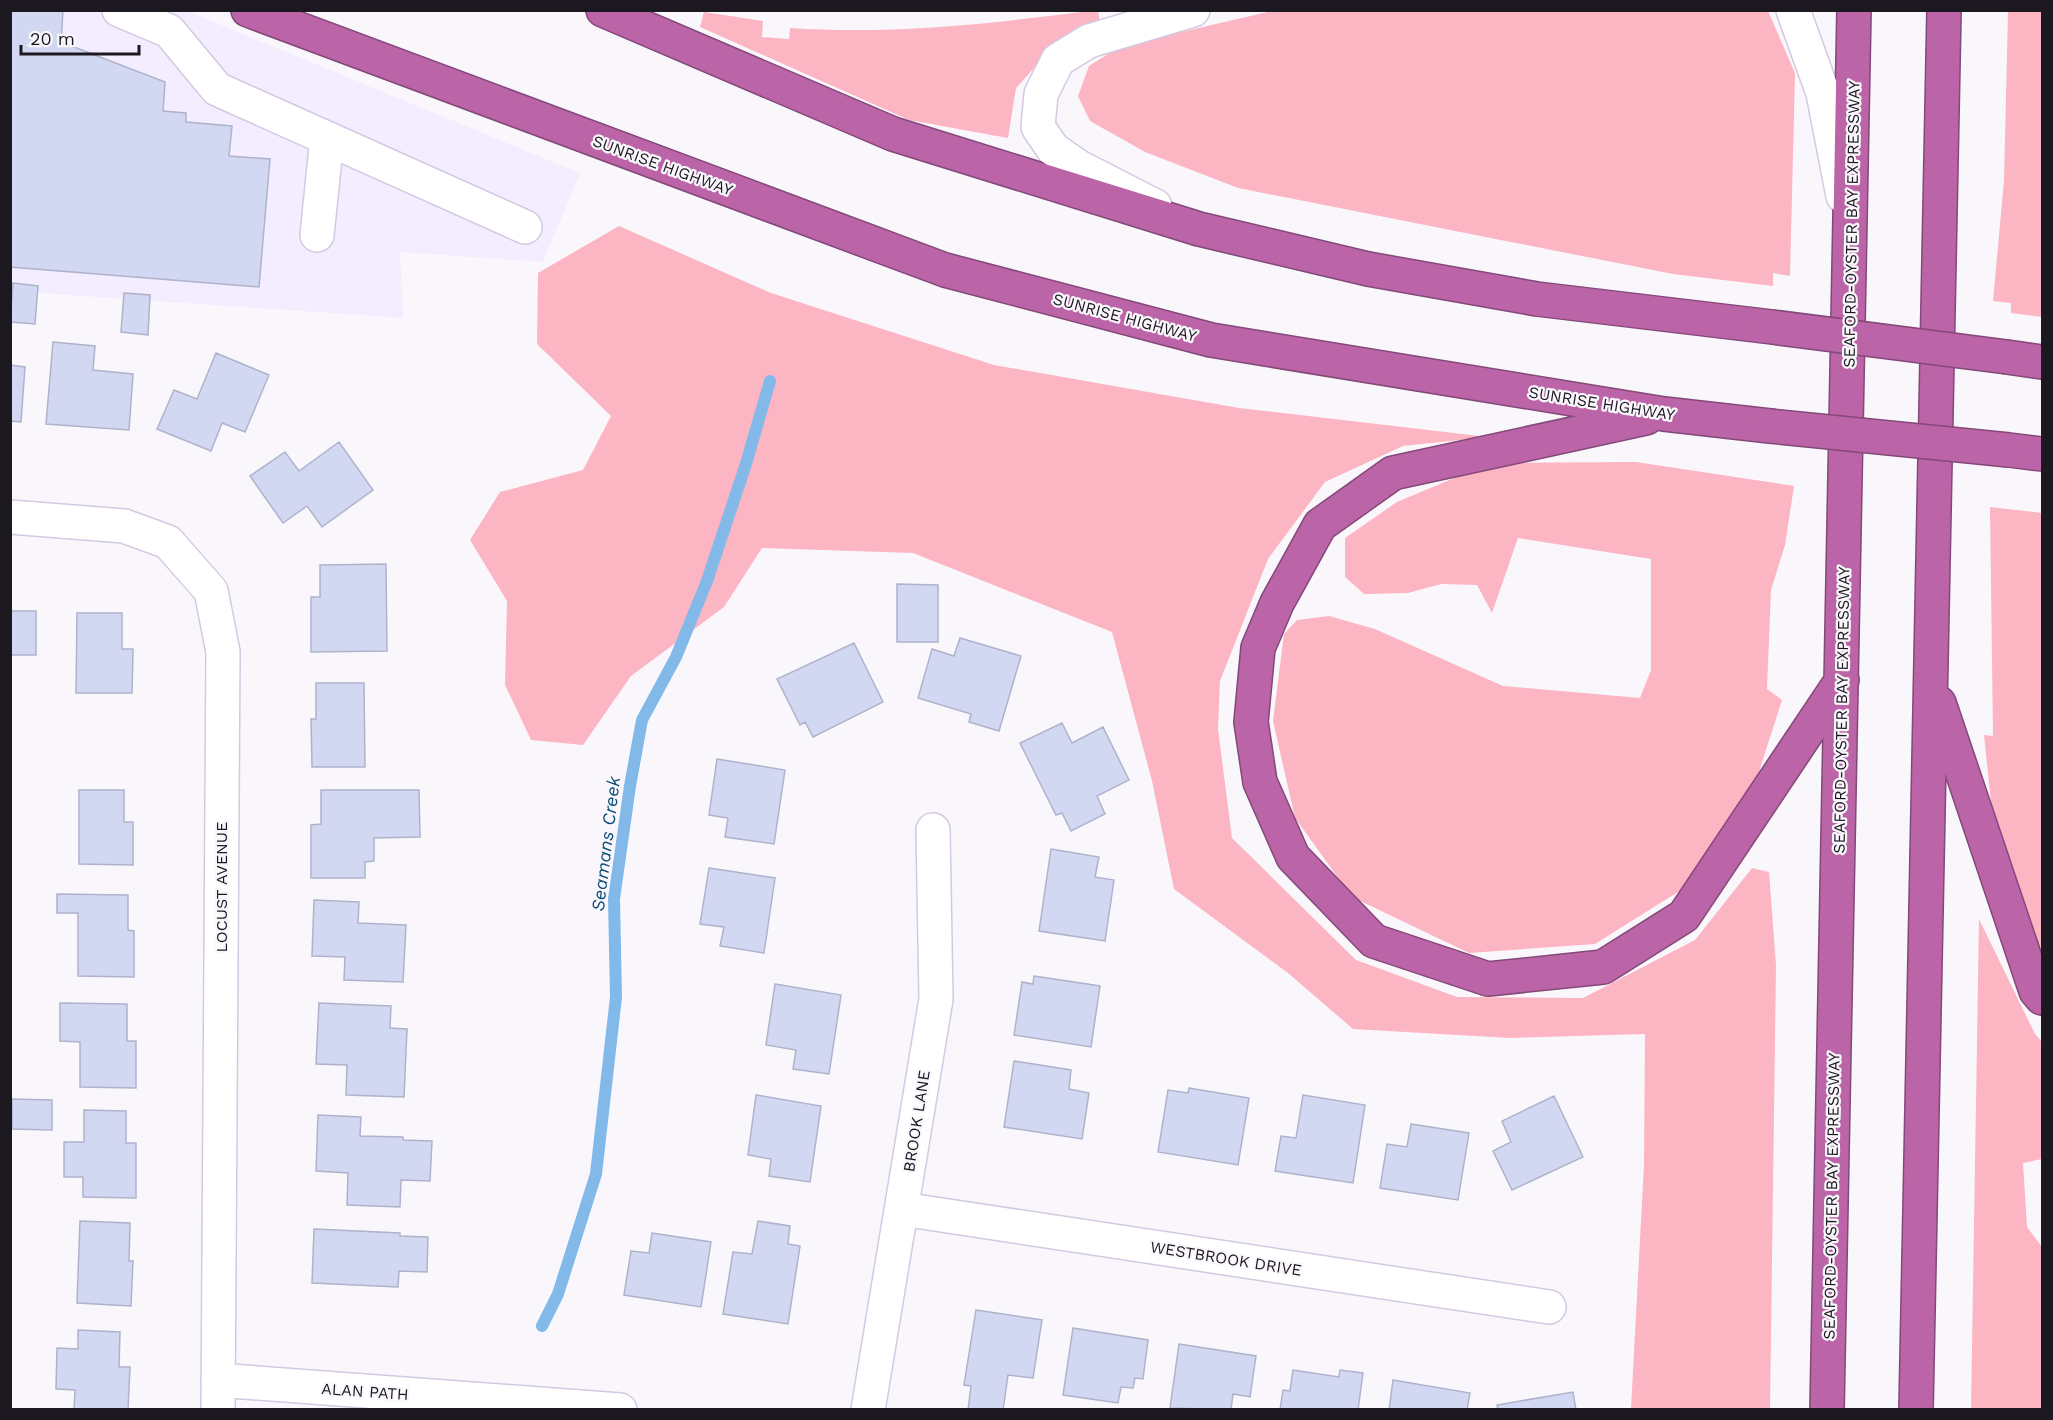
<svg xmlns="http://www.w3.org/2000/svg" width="2053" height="1420" viewBox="0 0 2053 1420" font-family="'Work Sans',sans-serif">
<rect width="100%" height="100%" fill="#faf7fc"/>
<path fill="#f4ecff" d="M10 11H187L580 173 543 262 400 252 403 318 11 291Z"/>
<path fill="#fcb5c2" d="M1098 10 1100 23 1046 55 1016 88 1008 138 909 120 700 27 704 12 763 21 762 37 789 39 790 28C893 35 996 23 1098 10Z
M1272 11H1768L1795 73 1790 276 1773 273V286L1673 274 1238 188 1145 152 1090 121 1078 96 1089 66 1121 46Z
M2008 11H2042V317L2011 313V303L1993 301 2004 181Z
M619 226 771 293 994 365 1239 408 1488 437 1403 446 1325 482 1268 559 1220 681 1218 729 1232 838 1356 960 1457 997 1583 998 1695 940 1752 868 1769 872 1776 965 1770 1409H1631L1644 1164 1645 1034 1510 1038 1353 1029 1288 973 1174 889 1152 781 1112 632 913 553 762 548 724 607 631 676 583 745 531 740 505 685 507 601 470 540 500 492 583 470 611 416 537 344 538 273Z
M1636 462 1794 486 1785 545 1771 590 1767 689 1782 700 1758 775 1697 880 1595 944 1469 953 1352 897 1295 818 1273 721 1284 634 1297 620 1329 616 1375 629 1503 686 1640 698 1651 670V559L1518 538 1492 613 1477 585 1441 584 1408 593 1364 594 1345 577V538L1397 502 1490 463Z
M1990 507 2042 513V962L1995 841 1984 735 1993 736Z
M1979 919 2035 1034 2042 1042V1159L2023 1163 2027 1227 2042 1247V1409H1971Z"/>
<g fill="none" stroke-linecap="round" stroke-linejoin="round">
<path stroke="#82b9e8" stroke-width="12" d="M542 1326 558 1294 596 1174 616 997 614 899 630 786 642 720 676 657 707 581 745 467 770 381"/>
</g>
<path fill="#d2d8f1" stroke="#aeb3cb" stroke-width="1.5" d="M10 10H63L61 42 165 82 163 111 186 113V122L232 126 229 156 270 159 259 287 10 267Z
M13 283 38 286 35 324 10 322Z
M124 293 150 295 148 335 121 332Z
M53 342 95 346 93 370 133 374 129 430 46 424Z
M216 353 269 375 245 432 222 423 211 451 157 429 174 390 197 399Z
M10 365 25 367 21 422 10 421Z
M339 442 373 490 322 527 307 506 283 523 250 476 285 452 299 471Z
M386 564 387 651 311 652V597H320V565Z
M897 584 938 585V642H897Z
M10 611H36V655H10Z
M77 613H122V649H133L132 693H76Z
M960 638 1021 656 999 731 969 722 971 714 918 698 932 649 954 656Z
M854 643 883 702 813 737 805 722 800 725 777 679Z
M316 683H364L365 767H312L311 719H316Z
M1062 723 1072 743 1103 727 1129 780 1097 796 1105 814 1071 831 1062 813 1056 815 1020 743Z
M717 759 785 770 774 844 725 837 728 818 709 815Z
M79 790H124V822H133V865L79 864Z
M321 790H419L420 837 374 838V861L365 862V878H311V825L321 824Z
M1051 849 1099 857 1095 877 1114 880 1105 941 1039 931Z
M709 868 775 878 764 953 720 946 724 927 700 924Z
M57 894 128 895V930L134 931V977L78 976V913H57Z
M314 900 359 902 358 923 406 925 403 982 344 980 345 957 312 956Z
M1034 976 1100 986 1091 1047 1014 1035 1022 982 1033 984Z
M775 984 841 995 829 1074 793 1069 796 1050 766 1045Z
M60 1003 127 1004V1041H136V1088L80 1087V1042L60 1041Z
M319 1003 391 1006 390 1028 407 1029 404 1097 346 1095 347 1065 316 1064Z
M1014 1061 1071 1070 1069 1089 1089 1093 1082 1139 1004 1127Z
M1189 1088 1249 1098 1238 1165 1158 1152 1168 1090 1188 1093Z
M756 1095 821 1106 810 1182 769 1176 771 1159 748 1155Z
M1303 1095 1365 1105 1353 1183 1275 1171 1281 1136 1296 1138Z
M1554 1096 1583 1157 1512 1190 1493 1151 1511 1142 1502 1121Z
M12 1099 52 1100V1130L12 1129Z
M84 1110 126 1111V1143H136V1198L83 1197V1177H64V1142H84Z
M318 1115 361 1117 360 1136 403 1137V1140L432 1141 430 1181 401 1180 400 1207 347 1205 348 1173 316 1171Z
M1411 1124 1469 1133 1458 1200 1380 1188 1387 1144 1407 1147Z
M80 1221 130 1223 129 1261H133L131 1306 77 1303Z
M758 1221 790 1226 788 1244 800 1246 788 1324 723 1314 733 1252 752 1254Z
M314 1229 400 1233V1236L428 1237 427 1272 399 1271 398 1287 312 1283Z
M652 1233 711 1242 701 1307 624 1295 631 1251 649 1253Z
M976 1310 1042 1320 1033 1378 1008 1375 1003 1410H968L971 1386 964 1385Z
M1073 1328 1148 1340 1143 1379 1135 1378 1133 1388 1121 1387 1118 1403 1063 1395Z
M78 1330 120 1332 119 1367H130L128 1410H74L75 1390 56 1389 57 1348 78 1349Z
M1179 1344 1256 1356 1250 1397 1233 1394 1231 1410 1170 1408Z
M1293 1370 1339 1377 1340 1370 1363 1373 1358 1410H1280L1283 1390 1290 1391Z
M1393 1380 1470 1393 1467 1410H1389Z
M1573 1392 1576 1410H1498L1497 1405Z"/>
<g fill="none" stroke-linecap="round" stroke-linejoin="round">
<defs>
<path id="minor" d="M119 10 169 31 217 89 525 227
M1793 10 1823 93 1843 196
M1155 206 1079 167 1053 149 1038 127 1041 94 1058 60 1089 41 1193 10
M317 235 327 138
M10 517 124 526 168 542 211 591 223 652 218 1410
M902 1209 1549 1307
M218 1380 620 1410
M868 1410 936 999 933 830"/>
<path id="highway" d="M248 10 945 270 1211 340 1664 414 1770 426
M603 10 893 134 1199 229 1368 269 1537 299 1772 327
M2007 357 2042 362
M1646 418 1393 473 1320 525 1277 603 1258 648 1251 722 1260 782 1293 857 1374 941 1488 979 1603 967 1684 916 1842 680
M2009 450 2042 454
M1939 703 2036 991 2042 998
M1827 1410 1854 10
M1916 1410 1944 10"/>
</defs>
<use href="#minor" stroke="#d4c9e1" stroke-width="36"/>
<use href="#highway" stroke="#834978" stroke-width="36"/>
<use href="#minor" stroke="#fff" stroke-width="33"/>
<use href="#highway" stroke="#bb64a7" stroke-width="33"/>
<defs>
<path id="highway-bridge" d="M1772 327 2007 357
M1770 426 2009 450"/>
</defs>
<use href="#highway-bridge" stroke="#834978" stroke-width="36" stroke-linecap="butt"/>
<use href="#highway-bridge" stroke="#bb64a7" stroke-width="33"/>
</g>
<g text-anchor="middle" stroke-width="4.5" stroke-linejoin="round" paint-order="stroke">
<g font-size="16" fill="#1c1820" stroke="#faf7fc">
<text transform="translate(663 165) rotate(20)" y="6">SUNRISE HIGHWAY</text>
<text transform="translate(1851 224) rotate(-89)" y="6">SEAFORD-OYSTER BAY EXPRESSWAY</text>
<text transform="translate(1125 317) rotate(15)" y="6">SUNRISE HIGHWAY</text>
<text transform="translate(1602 403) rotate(9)" y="6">SUNRISE HIGHWAY</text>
<text transform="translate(1841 710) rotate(-89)" y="6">SEAFORD-OYSTER BAY EXPRESSWAY</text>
<text transform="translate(221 887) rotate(-90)" y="6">LOCUST AVENUE</text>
<text transform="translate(916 1121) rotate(-81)" y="6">BROOK LANE</text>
<text transform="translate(1831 1196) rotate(-89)" y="6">SEAFORD-OYSTER BAY EXPRESSWAY</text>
<text transform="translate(1226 1258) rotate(9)" y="6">WESTBROOK DRIVE</text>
<text transform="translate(365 1391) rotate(4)" y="6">ALAN PATH</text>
</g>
<g font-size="18" font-style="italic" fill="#0b4d78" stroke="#faf7fc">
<text transform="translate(606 844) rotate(-83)" y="6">Seamans Creek</text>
</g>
</g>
<rect width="2053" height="1420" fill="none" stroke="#1c1820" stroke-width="24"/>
<path d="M21 45v9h118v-9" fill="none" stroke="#1c1820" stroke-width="3"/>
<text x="30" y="45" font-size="18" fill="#1c1820" stroke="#faf7fc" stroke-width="4.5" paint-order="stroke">20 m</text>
</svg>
